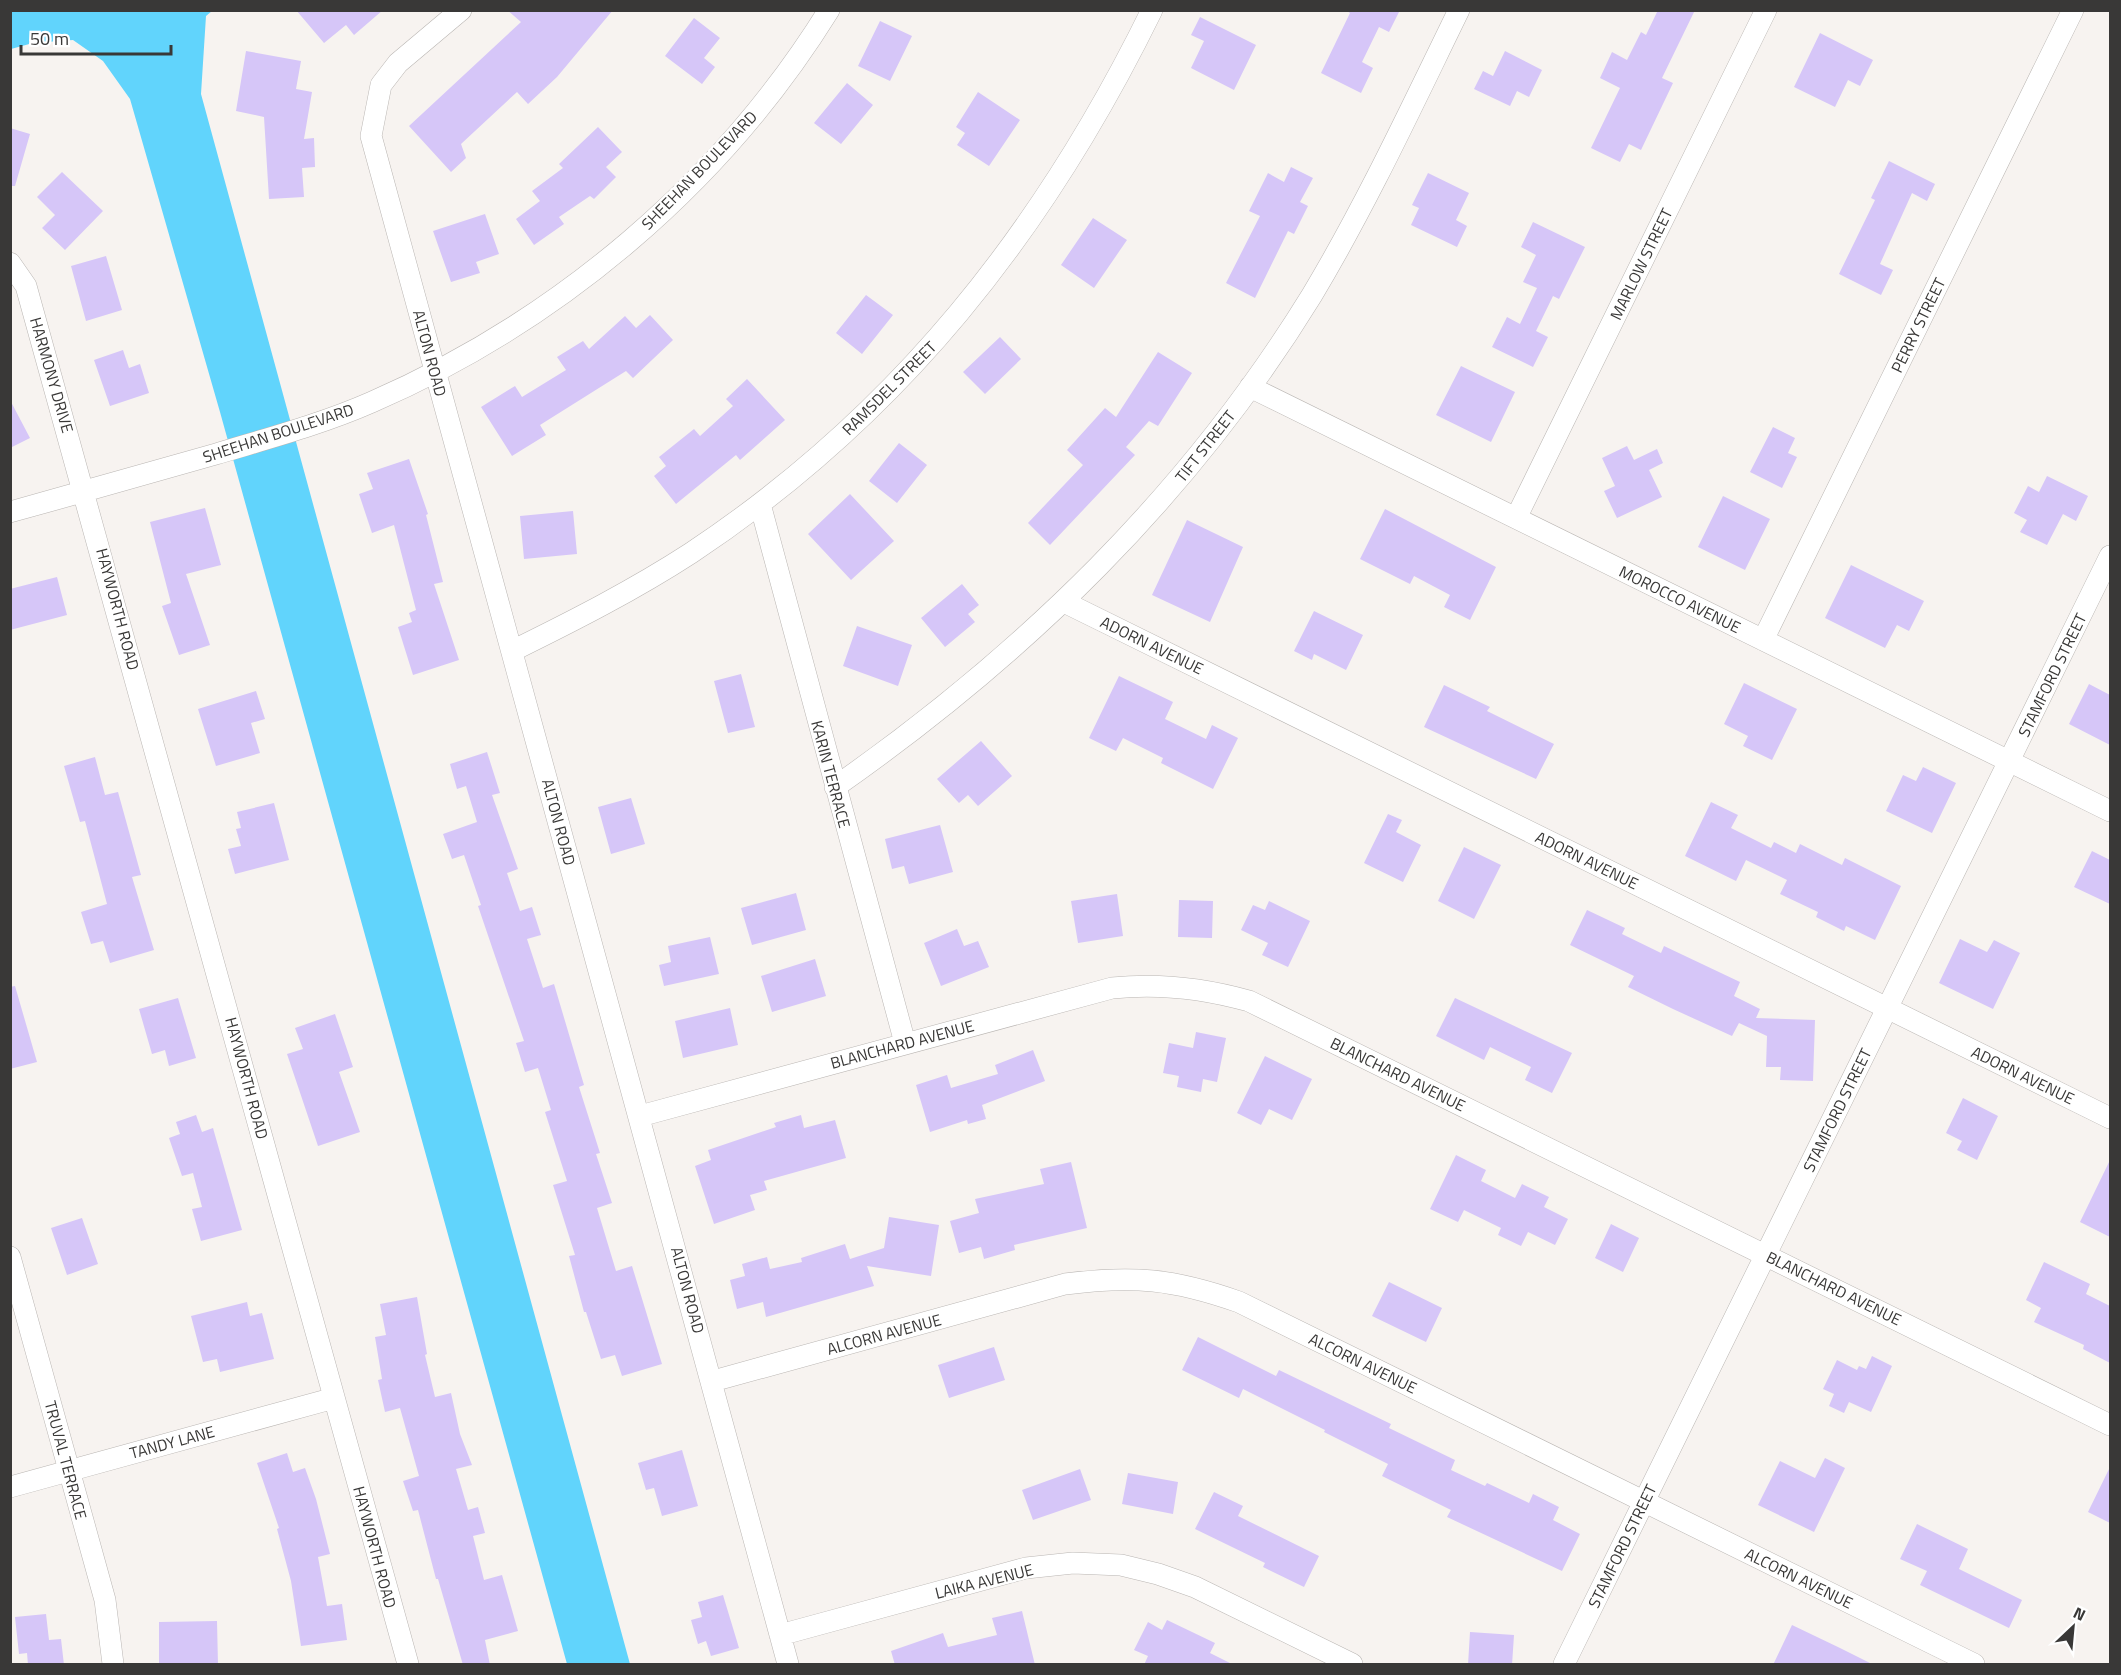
<svg xmlns="http://www.w3.org/2000/svg" width="2121" height="1675" viewBox="0 0 2121 1675" font-family="'Titillium Web',sans-serif">
<rect width="100%" height="100%" fill="#f7f3f0"/>
<path fill="#61d4fc" d="M11 11H212L206 16 201 94 630 1664H567L220 412 130 99 103 61 73 40 33 43 11 49Z"/>
<path fill="#d6c6f8" d="M296 10H383L354 35 346 25 324 43Z
M507 10H613L557 77 528 104 517 92 461 144 466 158 451 172 409 126 521 22Z
M1346 10H1400L1389 32 1379 27 1362 62 1373 68 1361 93 1321 73 1350 13Z
M1658 10H1695L1662 78 1673 83 1641 150 1629 144 1620 162 1591 148 1620 88 1600 78 1612 52 1627 60 1641 32 1646 35Z
M1200 17 1256 45 1234 90 1191 68 1204 41 1191 35Z
M694 18 720 38 704 58 715 67 702 84 665 56Z
M880 21 912 36 890 81 858 66Z
M1820 33 1873 60 1860 86 1848 80 1835 107 1794 87Z
M246 51 301 61 296 89 312 92 304 139 314 138 315 167 302 168 304 197 269 199 264 117 236 111Z
M1505 51 1542 70 1529 97 1517 91 1510 106 1474 89 1483 71 1493 76Z
M847 83 873 105 841 144 814 123Z
M978 92 1020 120 989 166 957 145 965 133 956 127Z
M598 127 622 152 606 167 616 177 594 199 590 196 559 217 564 224 534 245 516 219 540 201 532 191 563 168 559 164Z
M10 128 30 134 15 186H10Z
M1889 161 1935 184 1927 201 1912 193 1880 264 1893 270 1881 295 1839 274 1875 200 1871 198Z
M1291 167 1313 178 1300 202 1308 206 1294 234 1288 231 1255 298 1226 283 1260 216 1249 211 1268 173 1284 182Z
M62 172 103 211 65 250 42 228 55 215 37 197Z
M1428 173 1469 193 1456 220 1467 226 1457 247 1411 225 1419 208 1412 205Z
M485 214 499 254 476 262 480 273 451 282 433 231Z
M1093 218 1127 240 1094 288 1061 265Z
M1533 222 1585 247 1559 299 1553 296 1536 331 1548 337 1533 367 1492 347 1507 317 1520 324 1537 288 1523 282 1536 255 1521 247Z
M106 256 122 310 86 321 71 266Z
M866 295 893 315 862 354 836 333Z
M650 315 673 340 633 378 626 371 540 425 546 435 512 456 481 407 515 386 522 397 566 370 557 357 583 341 589 349 625 316 636 328Z
M1000 337 1021 359 985 394 963 372Z
M123 350 129 368 140 364 149 393 110 406 94 360Z
M1158 352 1192 373 1158 426 1149 421 1126 447 1135 455 1050 545 1028 523 1083 465 1067 450 1105 408 1116 417Z
M1461 366 1515 392 1491 442 1436 415Z
M747 379 785 420 740 460 736 455 676 504 654 476 666 466 659 457 694 429 700 436 733 406 726 399Z
M10 400 30 438 10 448Z
M1773 427 1795 438 1788 453 1797 457 1782 488 1750 472Z
M899 443 927 465 897 503 869 481Z
M1627 446 1634 460 1657 449 1663 463 1649 470 1662 497 1617 518 1604 491 1615 486 1602 458Z
M409 459 428 514 426 515 443 582 434 584 459 660 413 675 398 627 412 622 409 613 416 610 394 525 372 533 359 494 373 489 367 473Z
M2047 476 2088 496 2076 521 2063 514 2047 545 2020 532 2027 520 2014 513 2028 486 2039 492Z
M850 494 894 541 851 580 808 534Z
M1723 496 1770 519 1745 570 1698 547Z
M205 508 221 565 186 574 210 645 179 655 162 606 171 603 150 522Z
M1385 509 1496 567 1470 620 1444 607 1450 595 1414 576 1410 584 1360 559Z
M573 511 577 554 524 559 520 516Z
M1187 520 1243 547 1210 622 1152 595Z
M1851 565 1924 601 1909 631 1897 625 1885 648 1825 618Z
M57 577 67 615 10 630V589Z
M962 584 979 605 968 614 975 622 945 647 921 618Z
M1314 611 1363 635 1346 670 1314 654 1312 660 1294 651Z
M857 626 912 645 898 686 843 666Z
M741 674 755 727 728 733 714 681Z
M1119 676 1173 702 1165 719 1206 739 1212 725 1238 738 1213 789 1161 763 1163 758 1123 738 1116 751 1089 738Z
M1744 683 1797 709 1772 760 1743 746 1748 736 1724 724Z
M2089 684 2110 695V745L2069 724Z
M1444 685 1490 707 1487 711 1554 744 1536 779 1424 727Z
M256 691 265 719 251 723 260 753 216 766 198 709Z
M981 741 1012 776 978 806 968 795 959 803 937 779Z
M487 752 500 793 492 795 518 869 507 873 520 911 532 907 541 935 527 939 543 988 554 984 584 1085 579 1087 600 1153 596 1154 612 1203 597 1208 616 1271 632 1266 662 1364 622 1376 615 1355 601 1359 586 1312H584L569 1256 575 1255 553 1185 567 1181 545 1112 551 1110 538 1068 525 1072 516 1043 524 1041 478 906 481 905 464 855 452 859 443 834 477 822 466 786 457 789 450 764Z
M95 757 105 795 118 792 141 875 132 877 154 950 110 963 103 941 91 944 81 912 107 904 85 821 80 822 64 766Z
M1923 767 1956 783 1932 833 1886 811 1903 775 1916 781Z
M631 798 645 844 611 854 598 807Z
M1711 802 1738 815 1731 828 1771 848 1774 842 1796 853 1800 844 1842 865 1845 858 1901 886 1875 940 1846 926 1844 931 1816 917 1818 912 1780 894 1787 880 1746 860 1736 881 1685 856Z
M274 803 289 860 235 874 228 849 241 846 236 829 241 828 237 812Z
M1388 814 1402 820 1396 832 1421 845 1403 882 1364 863Z
M940 825 953 872 909 884 904 866 892 869 885 839Z
M1464 847 1501 865 1474 919 1438 901Z
M2092 851 2110 860V904L2074 887Z
M796 893 806 930 752 945 741 908Z
M1117 894 1123 936 1078 943 1071 901Z
M1179 900 1213 901 1212 938 1178 937Z
M1269 901 1310 921 1288 967 1262 955 1268 943 1241 930 1253 905 1265 910Z
M1587 910 1625 928 1622 934 1661 953 1664 946 1740 982 1734 996 1760 1009 1756 1018 1815 1020 1813 1081 1780 1080 1781 1067H1766L1767 1036 1739 1023 1732 1036 1673 1009 1628 987 1634 976 1570 945Z
M957 929 964 946 978 941 989 967 941 986 924 943Z
M710 937 719 974 664 986 659 965 671 962 668 946Z
M1960 939 1987 952 1994 940 2020 953 1993 1009 1939 983Z
M815 959 826 996 772 1012 761 976Z
M15 986 37 1062 10 1069V987Z
M178 998 196 1058 169 1066 165 1050 152 1054 139 1009Z
M1455 998 1572 1053 1552 1093 1525 1080 1531 1067 1490 1047 1484 1060 1436 1036Z
M730 1008 738 1045 683 1058 675 1021Z
M335 1014 353 1067 339 1072 360 1132 318 1146 287 1054 303 1049 295 1028Z
M1196 1032 1226 1038 1217 1082 1203 1079 1201 1092 1177 1087 1179 1076 1163 1073 1169 1043 1193 1048Z
M1033 1050 1045 1081 982 1105 986 1119 968 1124 967 1120 930 1132 916 1085 947 1075 951 1088 998 1074 995 1065Z
M1265 1056 1312 1079 1292 1120 1269 1109 1261 1125 1237 1113Z
M1963 1098 1998 1116 1977 1160 1957 1150 1962 1141 1946 1133Z
M196 1115 202 1132 213 1128 242 1230 201 1241 192 1209 202 1207 193 1173 182 1176 169 1138 180 1134 176 1122Z
M801 1115 804 1128 835 1120 846 1158 764 1181 767 1190 750 1195 755 1210 714 1224 695 1166 711 1160 708 1150 776 1127 774 1123Z
M1456 1155 1486 1170 1481 1181 1515 1198 1522 1184 1549 1197 1544 1207 1568 1219 1555 1245 1528 1232 1521 1246 1498 1235 1501 1228 1464 1210 1458 1222 1430 1209Z
M2110 1160V1237L2080 1222Z
M1071 1162 1087 1228 1014 1245 1015 1250 984 1259 981 1247 959 1253 950 1221 979 1213 975 1199 1044 1184 1040 1169Z
M889 1217 939 1225 931 1276 867 1266 874 1286 766 1317 763 1302 737 1309 730 1280 745 1276 742 1264 767 1257 770 1269 802 1262 801 1258 845 1244 850 1259 884 1248Z
M82 1218 98 1264 67 1275 51 1228Z
M1611 1224 1639 1238 1623 1272 1595 1258Z
M2044 1262 2090 1284 2086 1294 2110 1306V1363L2083 1349 2084 1345 2034 1322 2041 1308 2026 1300Z
M1389 1282 1442 1308 1426 1342 1372 1316Z
M417 1297 427 1354 425 1355 435 1397 451 1393 460 1434 472 1465 456 1469 468 1510 478 1507 485 1533 473 1536 484 1580 502 1575 518 1631 485 1640 490 1665H463L438 1579H436L418 1510 413 1511 403 1481 419 1476 400 1408 385 1412 378 1380 382 1379 375 1337 386 1335 380 1304Z
M247 1302 250 1316 262 1313 274 1359 220 1372 217 1359 203 1362 191 1316Z
M1198 1337 1276 1376 1279 1370 1391 1424 1389 1428 1455 1460 1451 1470 1485 1486 1487 1483 1529 1503 1533 1494 1559 1507 1553 1520 1580 1534 1562 1571 1447 1517 1451 1510 1382 1476 1388 1464 1324 1432 1325 1430 1243 1389 1239 1398 1182 1370Z
M994 1347 1005 1380 949 1398 938 1365Z
M1872 1356 1892 1366 1871 1412 1849 1402 1844 1413 1829 1406 1834 1394 1823 1389 1837 1360 1857 1370 1859 1366 1866 1369Z
M682 1450 698 1506 662 1516 654 1488 646 1490 638 1463Z
M287 1453 293 1472 305 1468 316 1499 330 1554 318 1557 327 1606 342 1604 347 1640 301 1646 291 1581 277 1529 279 1528 257 1463Z
M1825 1458 1845 1468 1814 1532 1758 1505 1780 1461 1815 1478Z
M2110 1467V1523L2088 1512Z
M1080 1469 1091 1500 1033 1520 1022 1490Z
M1128 1473 1178 1482 1173 1514 1122 1504Z
M1214 1492 1243 1506 1238 1516 1319 1556 1304 1587 1263 1567 1265 1563 1195 1529Z
M1917 1524 1968 1549 1959 1569 2022 1600 2009 1628 1920 1585 1927 1571 1900 1559Z
M723 1595 739 1648 711 1656 706 1641 698 1644 691 1620 702 1617 698 1602Z
M1022 1611 1035 1665H895L891 1651 943 1633 948 1647 997 1635 992 1618Z
M46 1614 49 1640 61 1639 64 1665H28L27 1653 19 1654 15 1617Z
M1167 1620 1215 1643 1210 1653 1234 1665H1144L1148 1656 1134 1650 1148 1622 1162 1630Z
M217 1621 218 1665H159V1622Z
M1792 1625 1840 1648 1874 1665H1773Z
M1470 1632 1514 1635 1512 1665H1468Z"/>
<g fill="none" stroke-linecap="round" stroke-linejoin="round">
<defs>
<path id="street" d="M461 10 398 63 381 85 371 136 788 1664
M10 263 26 286 408 1664
M1250 387 2110 811
M760 504 905 1043
M10 512C79 493 148 473 216 454 269 438 322 424 372 402 558 321 721 184 829 10
M1516 518 1766 10
M1064 602 2110 1118
M1763 640 2073 10
M512 651C573 621 634 590 691 553 899 415 1043 232 1152 10
M835 787C1026 653 1189 495 1312 295 1367 203 1412 106 1459 10
M640 1116 1112 988C1159 983 1203 988 1249 1001L2110 1425
M10 1257 105 1600 113 1664
M713 1381 1065 1284C1133 1275 1174 1279 1239 1302L1974 1664
M10 1487 334 1398
M780 1635 1026 1568 1073 1563 1121 1565 1158 1574 1195 1587 1352 1664
M1564 1664 2110 556"/>
</defs>
<use href="#street" stroke="#bab6b3" stroke-width="22"/>
<use href="#street" stroke="#fff" stroke-width="21"/>
</g>
<g text-anchor="middle" stroke-width="4.5" stroke-linejoin="round" paint-order="stroke">
<g font-size="16" fill="#393837" stroke="#fff">
<text transform="translate(699 170) rotate(-46)" y="6">SHEEHAN BOULEVARD</text>
<text transform="translate(1641 264) rotate(-64)" y="6">MARLOW STREET</text>
<text transform="translate(1918 325) rotate(-64)" y="6">PERRY STREET</text>
<text transform="translate(430 353) rotate(75)" y="6">ALTON ROAD</text>
<text transform="translate(52 375) rotate(74)" y="6">HARMONY DRIVE</text>
<text transform="translate(889 388) rotate(-45)" y="6">RAMSDEL STREET</text>
<text transform="translate(278 433) rotate(-18)" y="6">SHEEHAN BOULEVARD</text>
<text transform="translate(1205 446) rotate(-52)" y="6">TIFT STREET</text>
<text transform="translate(1680 599) rotate(26)" y="6">MOROCCO AVENUE</text>
<text transform="translate(118 609) rotate(75)" y="6">HAYWORTH ROAD</text>
<text transform="translate(1152 645) rotate(26)" y="6">ADORN AVENUE</text>
<text transform="translate(2052 675) rotate(-64)" y="6">STAMFORD STREET</text>
<text transform="translate(831 774) rotate(75)" y="6">KARIN TERRACE</text>
<text transform="translate(559 822) rotate(75)" y="6">ALTON ROAD</text>
<text transform="translate(1587 860) rotate(26)" y="6">ADORN AVENUE</text>
<text transform="translate(902 1044) rotate(-15)" y="6">BLANCHARD AVENUE</text>
<text transform="translate(1398 1074) rotate(26)" y="6">BLANCHARD AVENUE</text>
<text transform="translate(2023 1075) rotate(26)" y="6">ADORN AVENUE</text>
<text transform="translate(247 1078) rotate(75)" y="6">HAYWORTH ROAD</text>
<text transform="translate(1837 1110) rotate(-64)" y="6">STAMFORD STREET</text>
<text transform="translate(1834 1288) rotate(26)" y="6">BLANCHARD AVENUE</text>
<text transform="translate(688 1290) rotate(75)" y="6">ALTON ROAD</text>
<text transform="translate(884 1334) rotate(-15)" y="6">ALCORN AVENUE</text>
<text transform="translate(1363 1363) rotate(26)" y="6">ALCORN AVENUE</text>
<text transform="translate(172 1442) rotate(-15)" y="6">TANDY LANE</text>
<text transform="translate(66 1460) rotate(75)" y="6">TRUVAL TERRACE</text>
<text transform="translate(1622 1546) rotate(-64)" y="6">STAMFORD STREET</text>
<text transform="translate(375 1547) rotate(75)" y="6">HAYWORTH ROAD</text>
<text transform="translate(1799 1578) rotate(26)" y="6">ALCORN AVENUE</text>
<text transform="translate(984 1581) rotate(-14)" y="6">LAIKA AVENUE</text>
</g>
</g>
<rect width="2121" height="1675" fill="none" stroke="#393837" stroke-width="24"/>
<g transform="translate(2073 1627) rotate(26)" stroke="#ffffff" stroke-width="4.5" paint-order="stroke">
<path d="M0-4.5L10 22L0 15L-10 22Z" fill="#393837"/>
<text y="-9" font-size="16" font-weight="bold" text-anchor="middle" fill="#393837">N</text>
</g>
<path d="M21 45v9h150v-9" fill="none" stroke="#393837" stroke-width="3"/>
<text x="30" y="45" font-size="18" fill="#393837" stroke="#ffffff" stroke-width="4.5" paint-order="stroke">50 m</text>
</svg>
